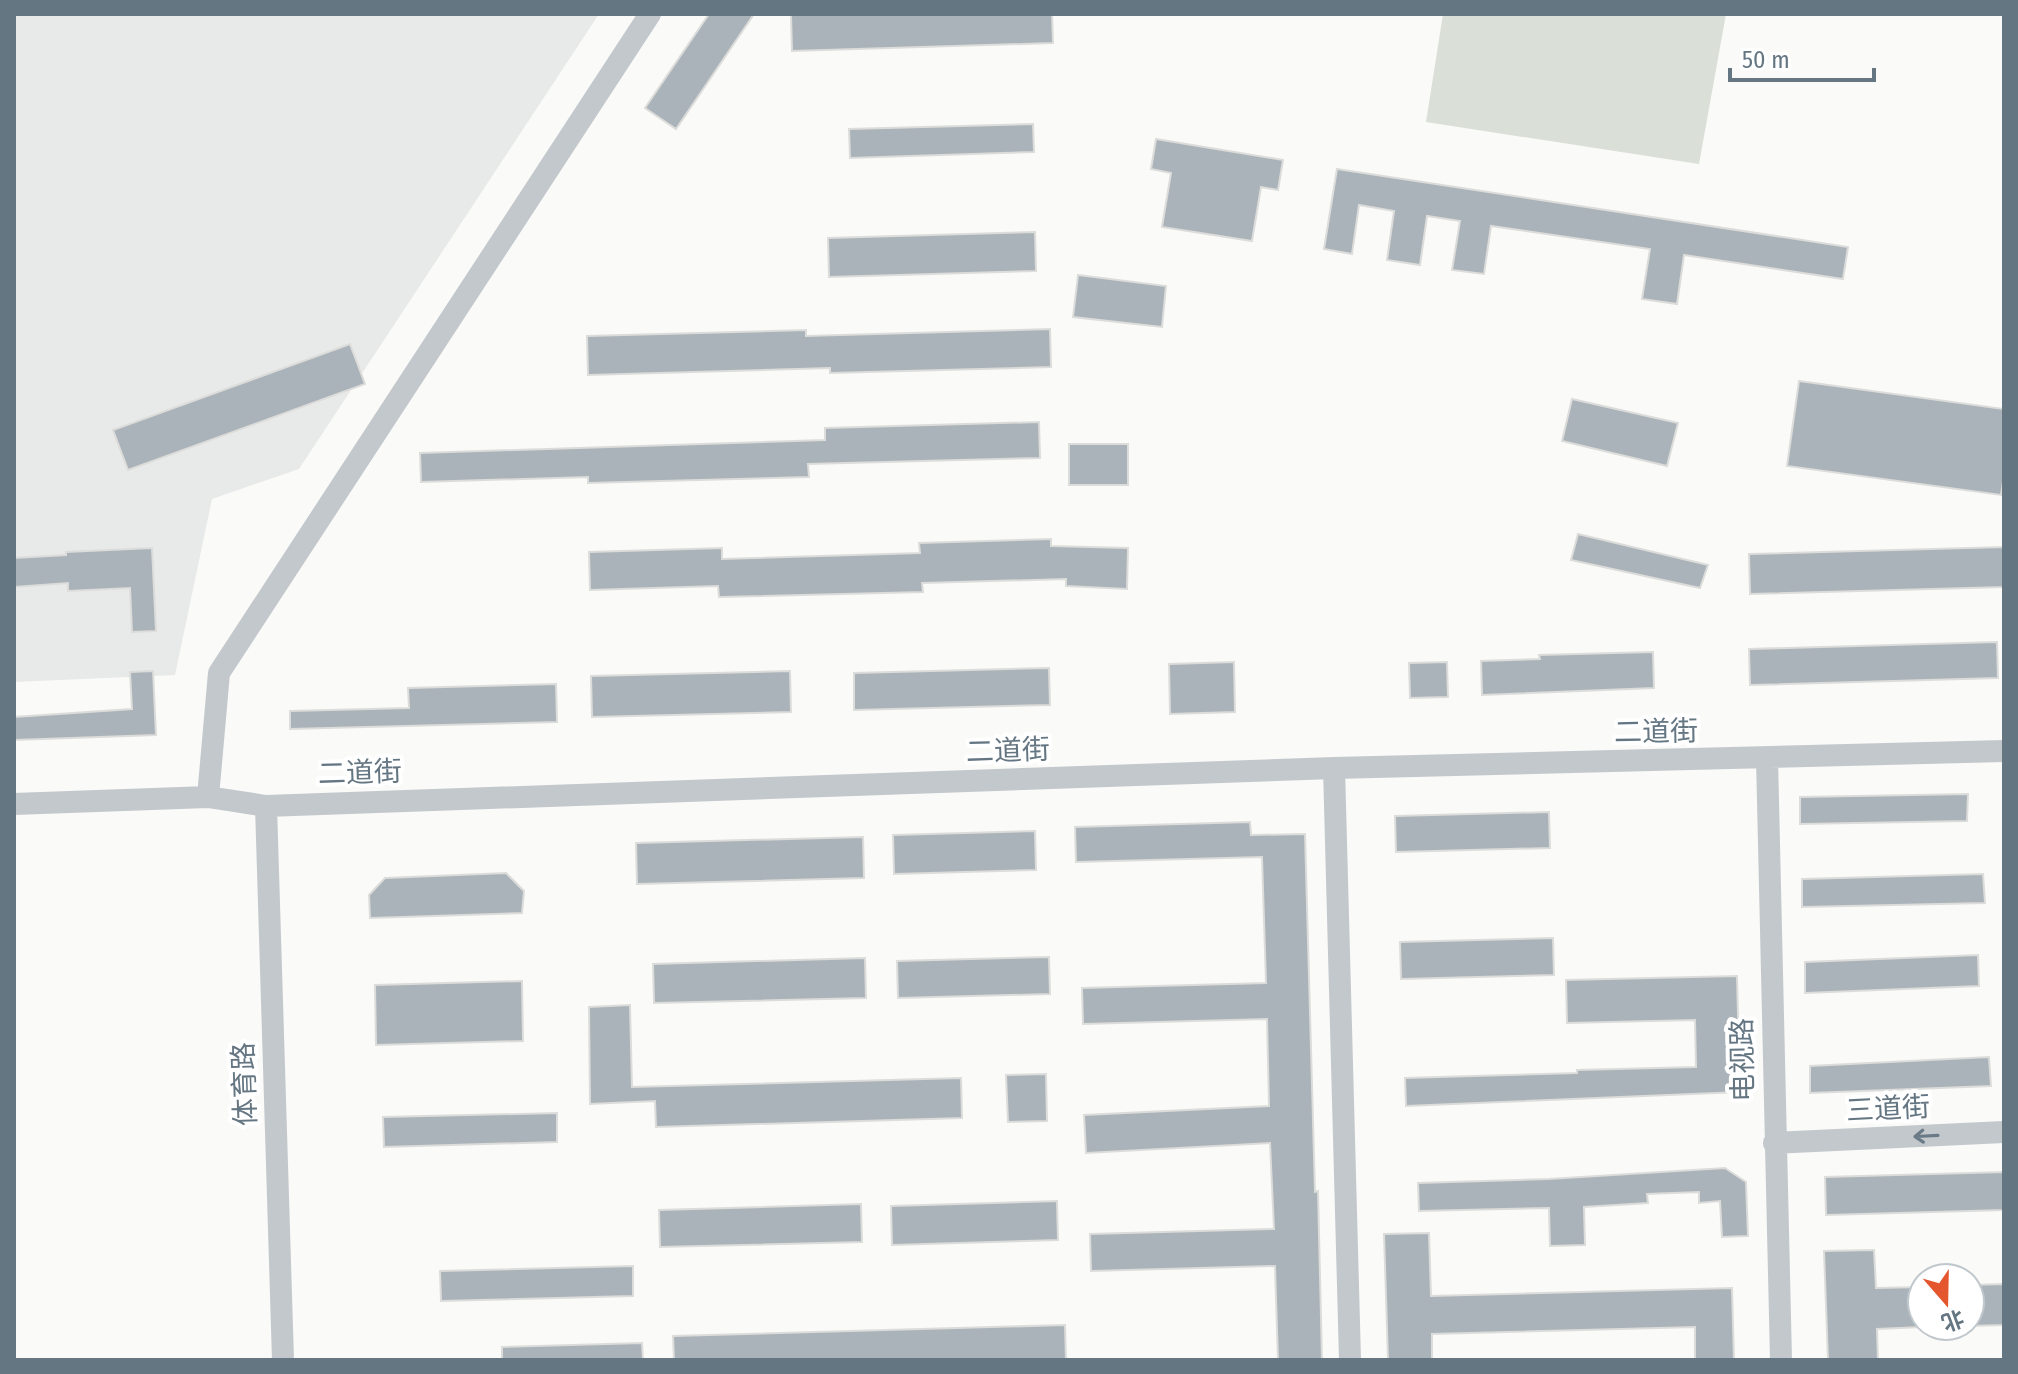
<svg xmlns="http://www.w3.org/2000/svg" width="2018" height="1374" viewBox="0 0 2018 1374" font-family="'Fira Sans Condensed','Noto Sans SC',sans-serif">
<rect width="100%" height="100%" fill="#fafaf8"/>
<path fill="#e8e9e9" d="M14 14H599L299 469 212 499 175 675 14 682Z"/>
<path fill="#dadfd7" d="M1443 14H1726L1699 164 1426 122Z"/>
<path fill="#aab3b9" stroke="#dcdcda" stroke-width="2" d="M709 14H754L676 129 645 108Z
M1052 14 1053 43 792 51 791 15Z
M1033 124 1034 152 850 158 849 129Z
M1156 139 1283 160 1278 190 1261 187 1252 241 1162 227 1171 173 1151 169Z
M1337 169 1848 247 1843 279 1684 255 1677 304 1642 299 1650 249 1491 226 1484 274 1452 270 1460 221 1427 216 1420 265 1387 260 1394 211 1359 205 1352 254 1324 249Z
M1035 232 1036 271 829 277 828 238Z
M1078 275 1166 286 1162 327 1073 317Z
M1050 329 1051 367 830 373V368L588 375 587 336 806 330V336Z
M350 344 365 384 128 470 113 430Z
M1799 381 2004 409V475L2001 495 1787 466Z
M1572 399 1678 423 1667 466 1562 441Z
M1039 422 1040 458 808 464 809 477 588 483V477L421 482 420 453 825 440V428Z
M1069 444H1128V485H1069Z
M1578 534 1708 565 1700 588 1571 560Z
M1051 539V546L1128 548 1127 589 1066 586V579L922 583 923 592 719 597 718 586 590 590 589 552 722 548V559L920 553 919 543Z
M2004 547V587L1750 594 1749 554Z
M152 548 156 631 132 632 130 588 68 591V583L14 587V558L66 555V552Z
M1997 642 1998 678 1750 685 1749 649Z
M1653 652 1654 688 1482 695 1481 661 1540 659 1539 655Z
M1234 662 1235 712 1170 714 1169 664Z
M1447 662 1448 697 1410 698 1409 663Z
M1049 668 1050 705 854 710V673Z
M153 671 156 735 14 740V717L132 709 130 672Z
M790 671 791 712 592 717 591 676Z
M556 684 557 722 290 729V711L409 708 408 688Z
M1968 794 1967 821 1800 824V797Z
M1549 812 1550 848 1396 852 1395 816Z
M1250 822 1251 835 1305 834 1315 1192 1318 1191 1322 1360H1278L1275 1266 1091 1271 1090 1234 1274 1229 1270 1143 1086 1153 1084 1115 1269 1106 1267 1019 1083 1024 1082 988 1266 983 1262 857 1076 862 1075 827Z
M1035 831 1036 870 894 874 893 835Z
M863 837 864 878 637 884 636 843Z
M506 873 524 891 522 913 370 918 369 895 385 878Z
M1983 874 1985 903 1802 907V879Z
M1553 938 1554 975 1401 979 1400 942Z
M1978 955 1979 986 1805 993V962Z
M1049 957 1050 994 898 998 897 961Z
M865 958 866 998 654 1003 653 964Z
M1737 976 1740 1092 1406 1106 1405 1078 1577 1073V1070L1696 1067 1695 1020 1567 1023 1566 980Z
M522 981 523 1041 376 1045 375 985Z
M630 1005 632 1087 961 1078 962 1118 656 1127 655 1101 590 1104 589 1007Z
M1989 1057 1991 1086 1810 1093V1066Z
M1046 1074 1047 1121 1008 1122 1006 1075Z
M557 1113V1142L384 1147 383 1117Z
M1725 1168 1746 1182 1748 1236 1722 1237 1720 1201 1699 1203V1192L1647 1194 1648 1203 1584 1207 1585 1245 1550 1246 1549 1208 1419 1211 1418 1183 1549 1179Z
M2004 1172V1210L1826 1215 1825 1177Z
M1057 1201 1058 1240 892 1245 891 1206Z
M861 1204 862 1242 660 1247 659 1210Z
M1429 1233 1431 1296 1732 1288 1734 1360H1695V1327L1432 1334V1360H1388L1384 1234Z
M1874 1250 1876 1288 1922 1287V1327L1877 1329 1878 1360H1828L1824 1251Z
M633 1266V1296L441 1301 440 1271Z
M2004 1284V1325L1970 1326V1285Z
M1065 1325 1066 1360H674L673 1336Z
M642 1343 643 1360H502V1347Z"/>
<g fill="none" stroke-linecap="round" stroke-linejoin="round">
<path stroke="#c3c8cc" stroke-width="22" d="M1767 758 1781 1360
M1334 768 1350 1360
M208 797 219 673 650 14
M14 804 208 797 266 806 1334 768 2004 751
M266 806 283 1360
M1774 1143 2004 1132"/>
</g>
<defs><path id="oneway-shaft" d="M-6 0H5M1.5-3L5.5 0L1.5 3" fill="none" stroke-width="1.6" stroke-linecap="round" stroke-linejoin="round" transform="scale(2)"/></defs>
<use stroke="#6a7a87" href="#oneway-shaft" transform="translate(1926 1136) rotate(177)"/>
<g text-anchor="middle" stroke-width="8" stroke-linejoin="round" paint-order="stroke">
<g font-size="28" fill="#657683" stroke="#fff">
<text transform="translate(1656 731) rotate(-1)" y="10">二道街</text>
<text transform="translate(1008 750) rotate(-2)" y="10">二道街</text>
<text transform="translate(360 772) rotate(-2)" y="10">二道街</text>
<text transform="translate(1742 1060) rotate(-91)" y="10">电视路</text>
<text transform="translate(244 1084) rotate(-92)" y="10">体育路</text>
<text transform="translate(1888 1108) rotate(-3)" y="10">三道街</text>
</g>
</g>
<rect width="2018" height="1374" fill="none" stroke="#657683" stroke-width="32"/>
<g transform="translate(1946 1302) rotate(160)"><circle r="38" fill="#ffffff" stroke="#c1c8cd" stroke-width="2"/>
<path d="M0-6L14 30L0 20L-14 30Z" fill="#e4572e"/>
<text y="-12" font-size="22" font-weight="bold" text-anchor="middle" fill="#657683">北</text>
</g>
<path d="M1730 68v12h144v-12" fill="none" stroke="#657683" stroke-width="4"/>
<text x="1742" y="68" font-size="24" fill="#657683" stroke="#ffffff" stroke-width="6" paint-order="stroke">50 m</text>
</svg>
